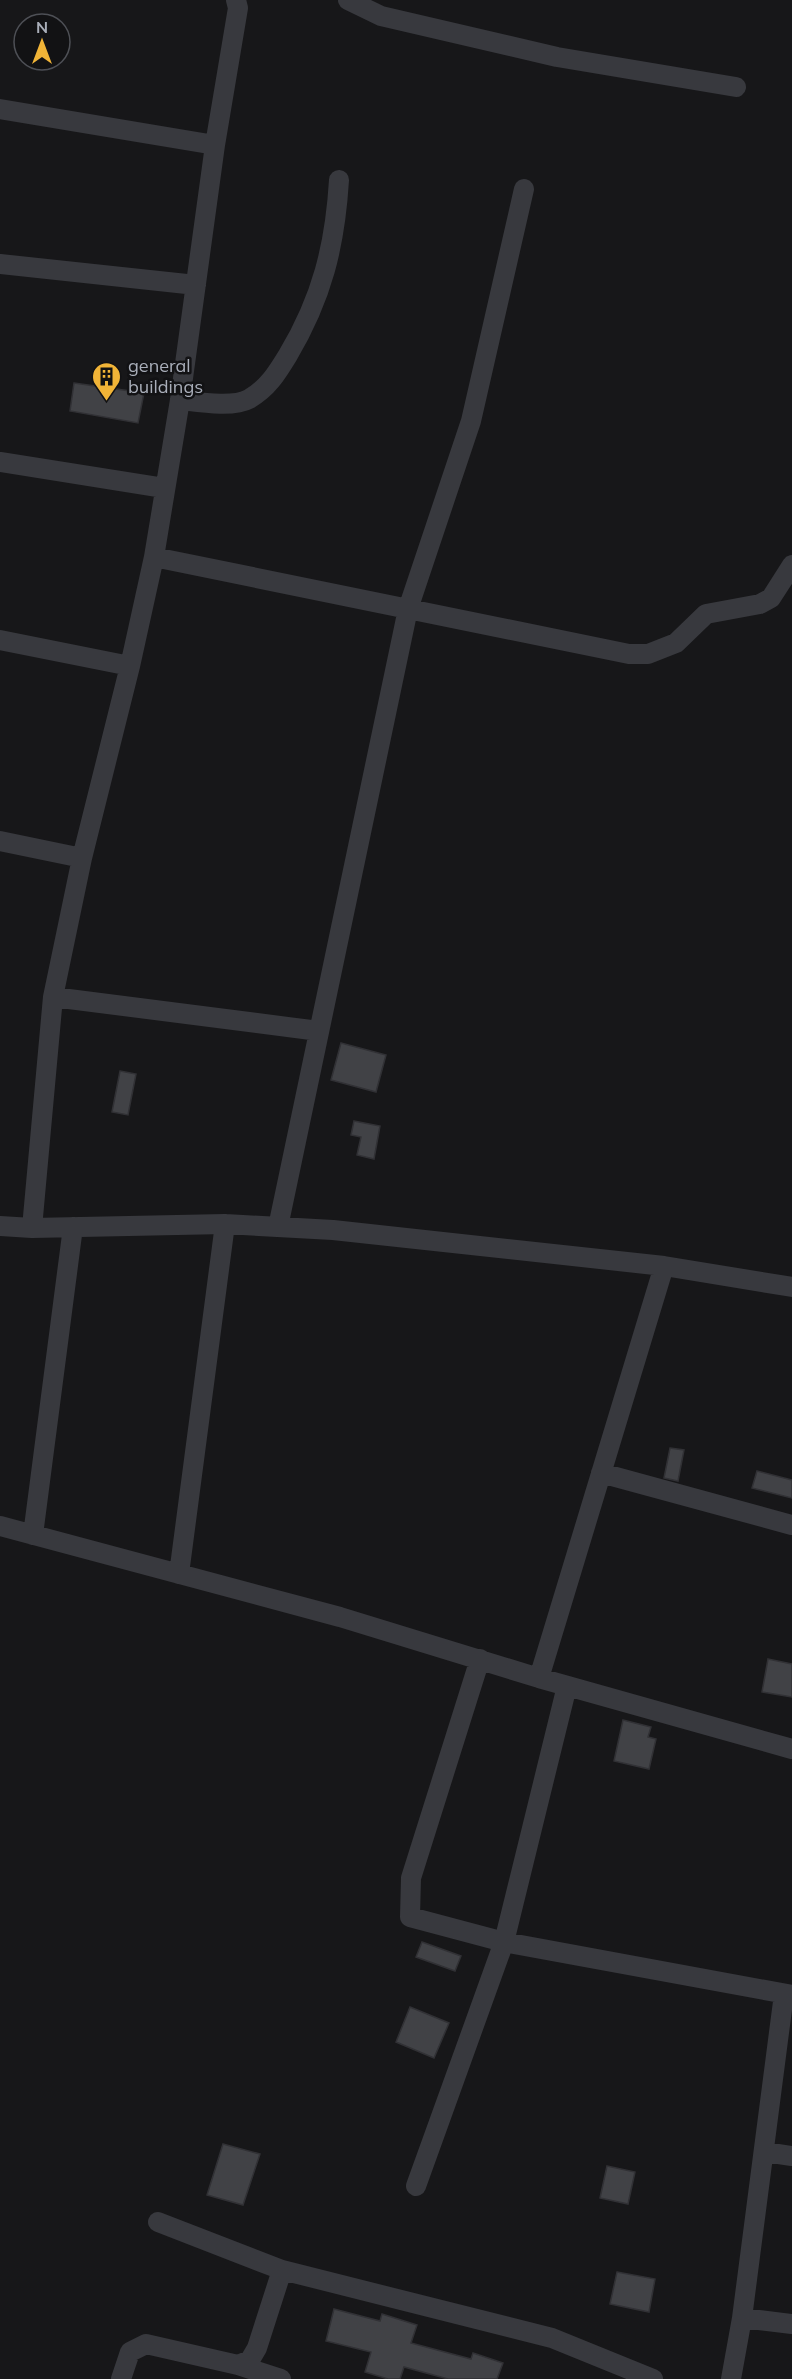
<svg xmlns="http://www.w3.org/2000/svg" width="792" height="2379" viewBox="0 0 792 2379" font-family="Mulish,sans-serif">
<rect width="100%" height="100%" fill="#171719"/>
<path fill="#414246" stroke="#313135" stroke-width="1.5" d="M74 383 144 393 138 423 70 411Z
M341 1043 386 1055 376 1092 331 1080Z
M120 1071 136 1074 128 1115 112 1112Z
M354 1121 380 1126 374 1159 357 1155 361 1137 351 1135Z
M670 1448 684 1450 678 1481 664 1478Z
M757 1471 792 1480V1498L752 1488Z
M768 1659 792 1664V1697L762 1692Z
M623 1720 651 1727 648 1737 656 1739 649 1769 614 1761Z
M422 1942 461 1956 455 1971 416 1957Z
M410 2007 449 2023 434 2058 396 2042Z
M223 2144 260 2154 243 2205 207 2195Z
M607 2166 635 2172 628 2204 600 2198Z
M617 2272 655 2279 649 2312 610 2304Z
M334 2309 380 2321 382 2314 417 2325 411 2343 471 2359 473 2353 503 2363 497 2379H448L404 2367 400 2379H388L365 2372 371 2352 326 2341Z"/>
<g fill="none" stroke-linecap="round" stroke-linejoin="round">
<path stroke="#38393e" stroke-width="20" d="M348 0 381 16 557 57 736 87
M0 109 215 145
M0 264 196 285
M180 400C198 402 233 408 249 399 268 388 277 373 288 355 322 298 335 246 339 180
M0 462 164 488
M154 557 629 654H648L676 643 706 614 760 604 771 598 792 565
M0 640 130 666
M0 841 82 858
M53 997 319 1031
M0 1226 32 1228 225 1224 333 1230 664 1266 792 1287
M278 1227 408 609 471 421 524 189
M32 1228 53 997 82 858 130 666 154 557 180 400 215 145 238 8 236 0
M601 1473 792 1525
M0 1526 340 1617 539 1678 792 1749
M33 1535 73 1227
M179 1574 225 1224
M480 1659 411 1878 410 1917 504 1942 792 1995
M539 1678 664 1266
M765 2152 792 2156
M416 2186 504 1942 567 1686
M158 2222 282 2270 552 2338 653 2379
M742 2318 784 1994
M238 2365 281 2379
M121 2379 130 2352 146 2344 238 2365 250 2360 257 2348 282 2270
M731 2379 742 2318 792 2324"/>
</g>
<defs>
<symbol id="building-pin" viewBox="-11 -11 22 30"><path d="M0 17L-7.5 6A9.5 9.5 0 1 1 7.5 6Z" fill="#f1b437" stroke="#121214"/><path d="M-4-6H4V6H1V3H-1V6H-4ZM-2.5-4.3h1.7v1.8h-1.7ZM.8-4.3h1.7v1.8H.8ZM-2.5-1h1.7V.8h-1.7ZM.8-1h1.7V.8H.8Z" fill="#111"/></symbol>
</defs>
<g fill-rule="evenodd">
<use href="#building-pin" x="90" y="360" width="33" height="45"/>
</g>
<g text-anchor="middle" stroke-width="5" stroke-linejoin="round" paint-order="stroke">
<g font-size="18" fill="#a9aeb9" stroke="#121214" text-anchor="start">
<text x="128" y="372">general<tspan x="128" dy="21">buildings</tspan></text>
</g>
</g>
<g transform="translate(42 42)"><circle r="28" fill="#121214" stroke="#4e5056" stroke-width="1.5"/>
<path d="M0-4.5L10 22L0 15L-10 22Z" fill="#f1b437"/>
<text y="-9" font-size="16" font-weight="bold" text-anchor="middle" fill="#a9aeb9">N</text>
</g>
</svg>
